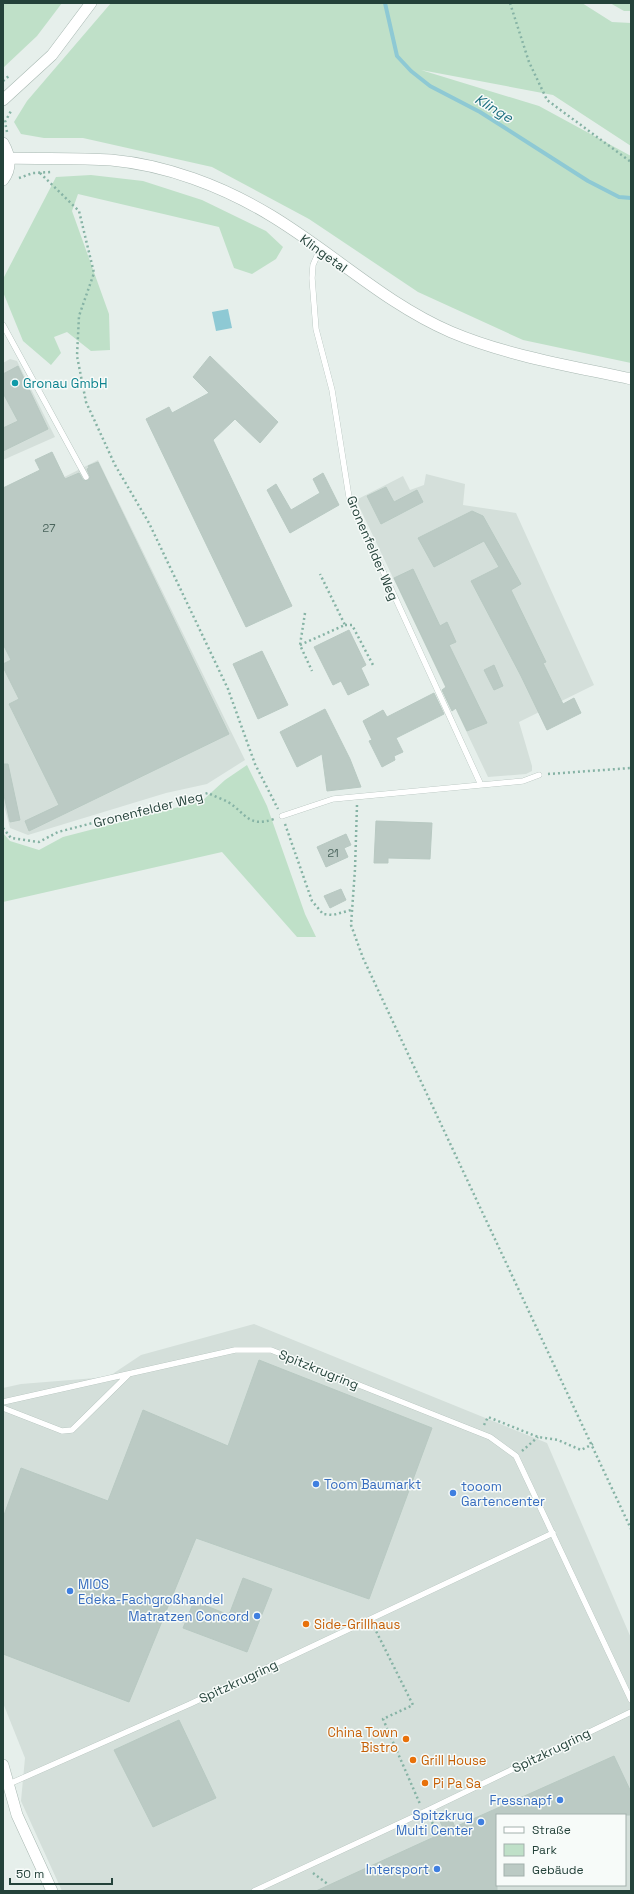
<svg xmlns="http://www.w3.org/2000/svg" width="634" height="1894" viewBox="0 0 634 1894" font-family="'Space Grotesk',sans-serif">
<rect width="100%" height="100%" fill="#e6efeb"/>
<path fill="#d4dfda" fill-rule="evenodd" d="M10 359 17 361 55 437 3 460V363Z
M98 460 245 760 207 784 166 793 28 835 10 828 3 802V508Z
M426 474 465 484 463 505 516 513 594 685 519 722 532 766V771L526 774 488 777 356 500 403 476 410 490 424 485Z
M254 1324 547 1443 631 1638V1891H62L21 1801 25 1758 3 1703V1388L21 1384 108 1377 141 1355ZM497 1815H625V1885H497Z"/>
<path fill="#bfe0c8" d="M3 3H62L37 36 3 68Z
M111 3H582L612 22 631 23V146L553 95 421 70 539 106 631 156V363L523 340 418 292 309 219 212 167 83 138H44L21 134 14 122 27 101Z
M610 3H631V11H624Z
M91 175 143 181 202 200 266 231 283 247 276 259 252 274 234 268 219 227 78 194 72 211 109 314 110 350 91 351 67 332 54 337 61 353 51 365 23 341 3 292V279L56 177Z
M247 765 267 806 305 914 316 937H297L222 852 3 902V833L10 841 39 850 63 837 202 801 225 780Z"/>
<path fill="#8ec9d4" d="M228 309 232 328 216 331 212 312Z"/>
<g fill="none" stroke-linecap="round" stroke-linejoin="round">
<path stroke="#8ec9d4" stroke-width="4" d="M385 3 397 56 411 71 430 86 480 112 588 181 619 197 631 198"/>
</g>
<path fill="#bbcac4" stroke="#b8c9c2" d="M210 356 278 422 260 443 235 419 213 440 292 606 246 627 146 419 169 407 172 413 209 393 193 377Z
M18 366 48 429 3 451V428L18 421 3 393V374Z
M52 452 65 479 79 473 83 480H88L90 477 87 469 89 468 88 466 98 462 229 734 29 831 25 821 59 805 9 704 19 699 3 667V664L11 660 3 644V488L40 470 35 460Z
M323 473 339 505 290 533 267 490 276 484 291 510 320 493 313 479Z
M386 487 394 502 417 490 423 502 381 524 367 496Z
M472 511 483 516 521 584 511 590 546 662 543 663 563 704 574 698 581 713 547 730 521 676 471 581 499 567 484 541 434 567 418 538Z
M413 569 440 626 447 622 456 642 449 645 487 723 467 731 456 708 452 711 442 690 446 687 394 578Z
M349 630 366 665 361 668 369 685 348 695 341 681 333 685 314 647Z
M262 651 288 705 258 719 233 664Z
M494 665 503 686 494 690 484 670Z
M434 693 444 714 396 738 403 752 394 756 395 760 382 767 369 741 372 740 363 721 383 710 387 717Z
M325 709 350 759 361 787 327 791 322 754 297 767 280 732Z
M3 764H8L20 820 10 822 3 791Z
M376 821 432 823 430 859 388 858V863H374Z
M346 834 351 845 344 848 348 857 326 867 317 847Z
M341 889 346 900 330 908 324 896Z
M259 1360 432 1428 369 1599 196 1538 129 1702 3 1654V1518L21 1468 108 1501 143 1410 228 1446Z
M243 1578 272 1589 247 1652 183 1628 194 1601 229 1615Z
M179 1720 216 1798 153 1827 114 1750Z
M614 1756 631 1792V1815H497V1891H316L445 1832 437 1815 447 1810 455 1827Z"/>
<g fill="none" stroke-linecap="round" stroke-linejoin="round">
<defs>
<path id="service" d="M320 249 313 265 312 278 316 329 332 390 349 497 481 785
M3 325 86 477
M282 816 333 799 523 781 539 775
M3 1402 235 1350H271L490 1437 516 1456 631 1700
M3 1408 62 1431 72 1430 128 1375
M9 1784 190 1704 553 1533
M254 1891 424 1812 631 1712"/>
<path id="minor" d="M3 100 52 55 91 3
M3 143C10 155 12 168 3 180
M9 158C43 159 77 158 111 160 166 165 222 186 270 215 332 252 384 303 451 332 508 356 571 366 631 379
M3 1765 17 1815 52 1891"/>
</defs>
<use href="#service" stroke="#a8b8b2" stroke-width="6"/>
<use href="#minor" stroke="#a8b8b2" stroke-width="12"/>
<path stroke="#86b3a5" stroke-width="2.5" stroke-dasharray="2 3" stroke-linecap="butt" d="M510 3 529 62 547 100 631 162
M3 81 10 75
M7 132 5 122 12 109
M40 173 79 211 94 273 79 316 77 356 86 402 115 465 149 523 228 689 255 764 278 809
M19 178 33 173 51 172
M305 613 300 645 312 671
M345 625H352L373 665
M300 645 345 625 320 574
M548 774 631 768
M357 805 355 869 351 925 363 958 631 1529
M285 824 312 901 323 914 333 915 351 910
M3 828 11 838 39 842 58 832 208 793C214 796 222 799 228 802 247 814 248 828 274 819
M484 1425 488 1417 538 1437 558 1440 581 1450 593 1444
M522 1451 538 1437
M374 1627 413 1705 383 1719 420 1804
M429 1818 440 1834
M313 1873 329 1885"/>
<use href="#service" stroke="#fff" stroke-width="5.5"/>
<use href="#minor" stroke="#fff" stroke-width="11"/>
</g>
<circle fill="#0f9aa8" stroke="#f7fbf9" stroke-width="1.5" cx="15" cy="383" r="4"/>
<g fill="#3f7fe0" stroke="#f7fbf9" stroke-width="1.5">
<circle cx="316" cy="1484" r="4"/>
<circle cx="453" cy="1493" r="4"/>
<circle cx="70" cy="1591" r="4"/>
<circle cx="257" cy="1616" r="4"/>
<circle cx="560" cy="1800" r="4"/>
<circle cx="481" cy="1822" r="4"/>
<circle cx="437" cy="1869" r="4"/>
</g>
<g fill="#e8710a" stroke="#f7fbf9" stroke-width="1.5">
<circle cx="306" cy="1624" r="4"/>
<circle cx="406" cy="1739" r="4"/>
<circle cx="413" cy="1760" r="4"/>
<circle cx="425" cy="1783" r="4"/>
</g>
<g text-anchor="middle" stroke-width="3" stroke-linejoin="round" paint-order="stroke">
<g font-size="11" fill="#4a645c">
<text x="49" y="532">27</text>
<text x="333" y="857">21</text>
</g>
<g font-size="13" fill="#24423a" stroke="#f7fbf9">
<text transform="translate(324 253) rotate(36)" y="5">Klingetal</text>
<text transform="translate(373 548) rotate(67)" y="5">Gronenfelder Weg</text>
<text transform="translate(148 809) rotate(-14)" y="5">Gronenfelder Weg</text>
<text transform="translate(319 1369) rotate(22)" y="5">Spitzkrugring</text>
<text transform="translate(238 1681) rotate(-25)" y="5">Spitzkrugring</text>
<text transform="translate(551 1750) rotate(-26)" y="5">Spitzkrugring</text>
</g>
<g font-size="13" fill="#0d838f" stroke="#f7fbf9" text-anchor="start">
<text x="23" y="388">Gronau GmbH</text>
</g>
<g font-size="13" fill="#366cbe" stroke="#f7fbf9" text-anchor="end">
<text x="324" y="1489" text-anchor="start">Toom Baumarkt</text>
<text x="461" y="1491" text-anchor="start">tooom<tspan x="461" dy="15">Gartencenter</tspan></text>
<text x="78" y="1589" text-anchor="start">MIOS<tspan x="78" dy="15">Edeka-Fachgroßhandel</tspan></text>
<text x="249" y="1621">Matratzen Concord</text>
<text x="552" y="1805">Fressnapf</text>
<text x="473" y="1820">Spitzkrug<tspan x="473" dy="15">Multi Center</tspan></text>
<text x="429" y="1874">Intersport</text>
</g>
<g font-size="13" fill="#c56008" stroke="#f7fbf9" text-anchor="start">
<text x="314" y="1629">Side-Grillhaus</text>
<text x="398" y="1737" text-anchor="end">China Town<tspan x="398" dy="15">Bistro</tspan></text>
<text x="421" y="1765">Grill House</text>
<text x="433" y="1788">Pi Pa Sa</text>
</g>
<g font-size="14" font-style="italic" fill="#1c6f80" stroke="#f7fbf9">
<text transform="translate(494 108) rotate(31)" y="5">Klinge</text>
</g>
</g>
<rect width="634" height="1894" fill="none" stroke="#24423a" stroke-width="8"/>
<rect x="496" y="1814" width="130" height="72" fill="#f7fbf9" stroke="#a3b1ad"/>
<rect x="504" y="1827" width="20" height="6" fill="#ffffff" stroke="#a3b1ad"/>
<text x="532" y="1834" font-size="12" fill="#24423a">Straße</text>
<rect x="504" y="1844" width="20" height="12" fill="#bfe0c8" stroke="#a3b1ad"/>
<text x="532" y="1854" font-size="12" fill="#24423a">Park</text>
<rect x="504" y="1864" width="20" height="12" fill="#bbcac4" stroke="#a3b1ad"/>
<text x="532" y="1874" font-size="12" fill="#24423a">Gebäude</text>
<path d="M10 1878v6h102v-6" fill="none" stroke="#24423a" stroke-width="2"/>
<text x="16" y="1878" font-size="12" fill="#24423a" stroke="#f7fbf9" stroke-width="3" paint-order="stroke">50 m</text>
</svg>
